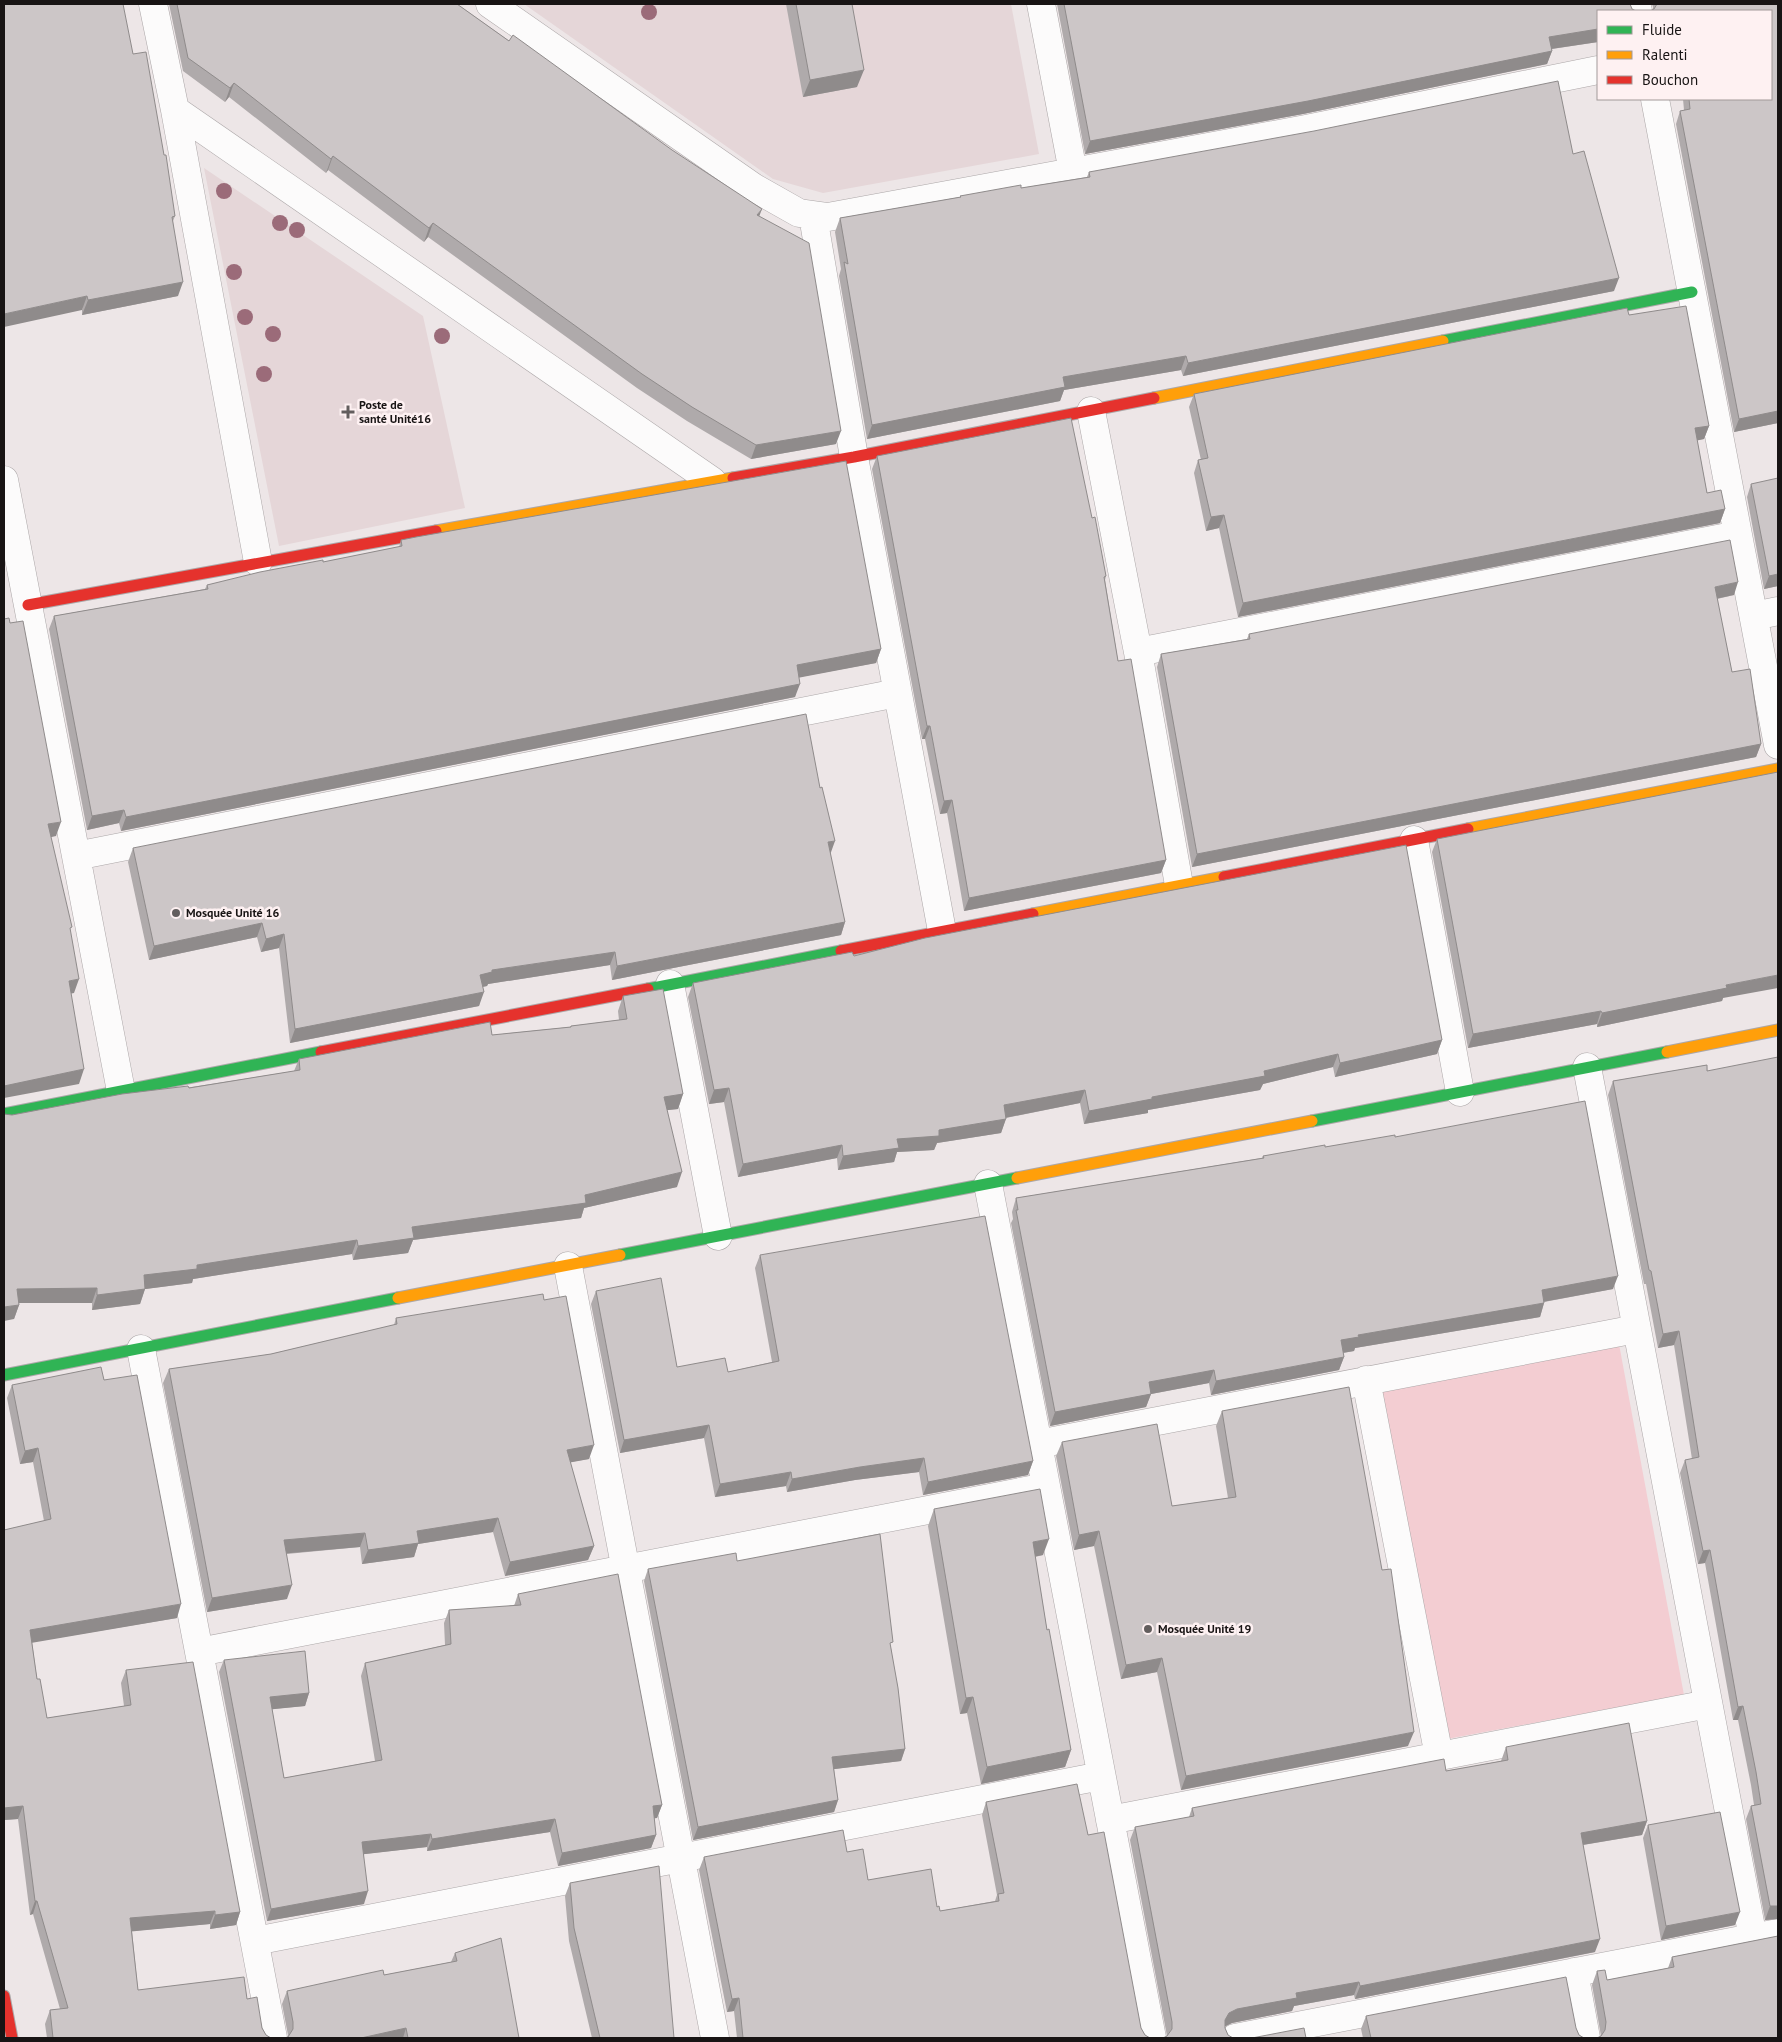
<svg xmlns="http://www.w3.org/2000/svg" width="1782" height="2042" viewBox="0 0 1782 2042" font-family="'PT Sans',sans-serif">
<rect width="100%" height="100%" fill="#ede6e7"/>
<path fill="#e5d6d8" d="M524 4H1011L1039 154 823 193 773 179Z
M204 168 423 316 465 508 279 546Z"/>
<path fill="#f3cdd2" d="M1619 1344 1684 1695 1447 1739 1382 1389Z"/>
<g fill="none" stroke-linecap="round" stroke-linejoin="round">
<defs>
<path id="street" d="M153 4 175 110 258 562
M490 4 753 187 799 213 828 217 1306 129 1598 70
M1041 4 1073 172
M1636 4 1638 11
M1655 99 1778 745
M175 110 712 481
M813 216 854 457 942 931
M1091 411 1138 652 1179 885
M4 480 121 1091
M1754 616 1778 611
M1138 652 1738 535
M1414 840 1460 1092
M76 856 897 693
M670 984 718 1236
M1587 1067 1753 1938
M988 1184 1152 2038
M568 1266 715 2038
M141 1349 273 2038
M1366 1380 1439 1756
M1038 1444 1636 1329
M199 1652 1046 1487
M1110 1820 1708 1704
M255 1941 1101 1776
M1574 1972 1586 2038
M1235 2038 1778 1933"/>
<path id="fast" d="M1443 341 1692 292
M648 989 841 951
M4 1114 321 1052
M1312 1121 1667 1052
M620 1255 1017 1178
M4 1375 398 1298"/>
<path id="slow" d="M1154 398 1443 341
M436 531 733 478
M1468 829 1778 769
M1033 914 1224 877
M1667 1052 1778 1030
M1017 1178 1312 1121
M398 1298 620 1255"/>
<path id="jam" d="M733 478 854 457 1154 398
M28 605 436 531
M1224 877 1468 829
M841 951 1033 914
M321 1052 648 989
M4 1996 12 2038"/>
</defs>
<use href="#street" stroke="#aca7a8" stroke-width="29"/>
<use href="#fast" stroke="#aca7a8" stroke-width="13"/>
<use href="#slow" stroke="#aca7a8" stroke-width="13"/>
<use href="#jam" stroke="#aca7a8" stroke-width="13"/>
<use href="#street" stroke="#fcfbfb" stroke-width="28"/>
<use href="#fast" stroke="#30b455" stroke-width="11"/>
<use href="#slow" stroke="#ff9f0a" stroke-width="11"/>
<use href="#jam" stroke="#e5322d" stroke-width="11"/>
</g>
<g fill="#9b6b79">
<circle cx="649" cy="12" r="8"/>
<circle cx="224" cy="191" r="8"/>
<circle cx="280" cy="223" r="8"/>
<circle cx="297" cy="230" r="8"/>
<circle cx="234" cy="272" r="8"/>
<circle cx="245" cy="317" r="8"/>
<circle cx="273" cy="334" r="8"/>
<circle cx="442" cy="336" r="8"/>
<circle cx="264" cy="374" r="8"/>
</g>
<path fill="#afaaab" d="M169 4H457L759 217 836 444 751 459 687 421 637 388 428 237 424 242 328 170 326 173 229 97 225 102 183 71Z
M786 4H852L857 87 803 97Z
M1057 4H1630L1598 42 1552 49V51L1547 64 1303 114 1085 154Z
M1652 4H1778V423L1734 432 1676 124 1680 111 1684 110 1683 99H1771L1653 9V7Z
M133 54 175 216 173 221 178 296 82 315V310Z
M1573 154 1614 291 1183 376 1181 370 1064 390 1060 401 867 439 839 276 841 269 835 232 840 218 960 197V196L1021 188 1087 177 1089 172Z
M1629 315 1709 426 1704 439 1697 440 1707 493 1725 509 1720 523 1238 617 1219 528 1206 531 1194 473 1198 460H1201L1189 407 1194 394Z
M877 456 1092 518 1106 576 1105 580 1118 661 1166 860 1161 873 964 911 947 813 940 814 925 739H922L872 469Z
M1751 484 1778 586 1764 589 1747 497Z
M401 540 881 649 876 663 799 677 795 697 121 831 119 823 87 830 49 629 54 616 205 589 207 585 399 547Z
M1734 595 1717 599 1732 672 1761 744 1756 757 1192 867 1157 667 1161 654 1247 639 1249 634Z
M1437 839 1723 998 1722 1001 1597 1027V1024L1468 1048 1432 852Z
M133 848 830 853 845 922 841 935 612 980 610 965 488 984 487 986 483 987 479 1006 290 1043 279 948 261 952 257 937 149 960 128 862Z
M854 956 1442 1040 1437 1054 1335 1077 1333 1067 1263 1084 1260 1090 1148 1110V1113L1084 1124 1080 1103 1006 1118 1001 1133 937 1143 934 1150 897 1152 894 1162 838 1170 837 1158 738 1177 724 1102 709 1104 688 997 693 983Z
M623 996 683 1094 678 1109 667 1110 677 1187 584 1208 581 1218 413 1240 408 1253 353 1260 352 1254 193 1279 192 1283 145 1289 140 1304 92 1310V1303H19V1305L14 1319 12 1115 294 1071 299 1059 492 1035 570 1027 571 1026 619 1020 618 1011Z
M1707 1065 1778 1919 1765 1920 1746 1819 1751 1806 1754 1805 1751 1785 1738 1720H1733L1705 1563 1698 1564 1680 1473 1685 1460 1692 1459 1674 1345 1658 1348 1646 1284H1644L1608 1095 1613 1081Z
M1395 1137 1613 1289 1544 1302V1303L1540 1317 1355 1348 1354 1351 1343 1353 1344 1357 1339 1370 1211 1395 1209 1383 1151 1394 1146 1407 1050 1426 1011 1223 1013 1219 1012 1212 1016 1198 1262 1158 1263 1156Z
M760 1255 1033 1461 1028 1475 923 1495 919 1472 855 1480 787 1492 786 1486 715 1497 704 1438 620 1453 591 1304 596 1291 677 1367 728 1372 772 1362 755 1268Z
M544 1300 589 1459 570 1462 594 1546 588 1560 505 1576 493 1532 418 1544 414 1557 362 1564 360 1547 287 1554V1599L207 1612 163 1383 169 1369 271 1354 394 1325 396 1318Z
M104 1380 177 1618 32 1642 37 1679 47 1718 124 1706 121 1683 126 1670 240 1912 236 1925 210 1929V1924L132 1931 138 1990 247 1999 266 2035 271 2038H47L45 2024 50 2010 60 2009 33 1914 30 1915 18 1819 4 1820V1530L44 1521 33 1462 20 1464 7 1398 12 1385Z
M1222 1411 1408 1746 1181 1790 1157 1672 1121 1679 1094 1546 1074 1550 1056 1456 1062 1442 1172 1506 1228 1498 1216 1426Z
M934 1509 1043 1555 1035 1557 1047 1630 1071 1750 1065 1767 981 1784 967 1713 960 1714 928 1526Z
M737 1561 891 1648 905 1749 901 1761 834 1769 838 1800 834 1812 693 1840 644 1581 648 1569Z
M518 1594 662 1805 657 1818H654L656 1835 651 1848 558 1866 550 1832 427 1851V1847L364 1854V1904L267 1921 219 1672 224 1660 309 1693 305 1706 272 1709 284 1778 375 1761 361 1676 365 1663 445 1645 444 1623 449 1610 514 1606Z
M1506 1747 1647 1821 1642 1835 1583 1845 1595 1952 1355 1999 1354 1995 1294 2006 1292 2011 1232 2023 1225 2026V2028L1228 2035 1167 2036 1130 1840 1135 1827 1189 1817 1192 1808 1446 1771 1501 1761Z
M986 1802 1088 1835 1141 2028 1145 2035 1150 2038H737L734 2011 727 2012 699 1870 704 1857 847 1852 868 1880 937 1907 940 1911 995 1901 997 1895 982 1815Z
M1648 1825 1735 1925 1661 1940 1643 1838Z
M570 1883 674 2038H592L569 1941 565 1896Z
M1778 1936 1601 2036 1592 1985 1597 1971 1607 1980 1668 1968 1672 1957Z
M455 1953 519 2038H284L288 2037V2035L282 2004 287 1991 384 1975 451 1962Z
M1366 2016 1576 2028 1579 2035 1584 2038H1363L1361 2029Z"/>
<path fill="#8f8b8b" d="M1598 29V42L1544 50 1549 37Z
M1552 51 1547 64 1303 114 1085 154 1090 141Z
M864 70 857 87 803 97 810 80Z
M234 83 229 97 225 102 230 88Z
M333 156 328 170 326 173 331 159Z
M762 209 757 222V215Z
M433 223 428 237 424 242 429 228Z
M1619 278 1614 291 1183 376 1188 363Z
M183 282 178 296 82 315 88 300Z
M87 296 82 310 4 327V314Z
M1186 356 1181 370 1064 390 1060 401 867 439 872 425 1063 377Z
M1778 411V423L1734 432 1739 419Z
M1709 426 1704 439 1690 442 1695 428Z
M841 431 836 444 751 459 756 445Z
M1725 509 1720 523 1238 617 1243 603Z
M1224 515 1219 528 1206 531 1211 517Z
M1778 574V586L1764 589 1769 576Z
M1738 582 1734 595 1710 600 1715 587Z
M881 649 876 663 792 679 797 665Z
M800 684 795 697 121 831 126 817Z
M927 726H930L925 739H922Z
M1761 744 1756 757 1192 867 1197 854Z
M952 800 947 813 940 814 944 801Z
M124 810 119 823 87 830 92 816Z
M61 822 56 836 43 839 48 824Z
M835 841 830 855 828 842Z
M1166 860 1161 873 964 911 969 898Z
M845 922 841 935 612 980 617 966Z
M262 923 257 937 149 960 154 946Z
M284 934 279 948 261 952 266 939Z
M615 952 610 965 488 984 487 986 475 988 480 975 492 970Z
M1778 975V988L1723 998 1722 1001 1597 1027 1602 1013 1726 985Z
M79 979 74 993 64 995 69 981Z
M484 992 479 1006 290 1043 295 1029Z
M1601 1011 1597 1024 1468 1048 1473 1034Z
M1442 1040 1437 1054 1335 1077 1340 1063Z
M1338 1054 1333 1067 1263 1084 1260 1090 1148 1110V1113L1084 1124 1089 1111 1264 1071Z
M84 1069 79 1084 4 1098V1086L6 1085Z
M729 1088 724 1102 709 1104 714 1090Z
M1085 1090 1080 1103 999 1119 1004 1105Z
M683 1094 678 1109 659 1111 664 1097Z
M1006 1119 1001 1133 937 1143 934 1150 897 1152 894 1162 838 1170 843 1156 897 1139 939 1130Z
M842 1145 837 1158 738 1177 743 1164Z
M682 1172 677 1187 584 1208 581 1218 413 1240 408 1253 353 1260 358 1246 412 1227 585 1195Z
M357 1240 352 1254 193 1279 192 1283 138 1290 144 1275 197 1265Z
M1618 1276 1613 1289 1537 1303 1542 1290Z
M97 1288 92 1303H12L17 1289Z
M145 1289 140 1304 92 1310 97 1295Z
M1544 1303 1540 1317 1355 1348 1354 1351 1336 1354 1341 1340 1358 1335Z
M19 1305 14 1319 4 1321V1307Z
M1679 1331 1674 1345 1658 1348 1663 1334Z
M1344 1357 1339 1370 1211 1395 1216 1381Z
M1214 1370 1209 1383 1151 1394 1146 1407 1050 1426 1055 1412 1149 1382Z
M709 1425 704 1438 620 1453 624 1440Z
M594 1445 589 1459 562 1464 567 1450Z
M38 1448 33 1462 20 1464 25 1451Z
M924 1458 919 1472 855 1480 787 1492 792 1479 860 1467Z
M1033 1461 1028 1475 923 1495 928 1482Z
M791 1472 786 1486 715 1497 720 1484Z
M498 1518 493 1532 418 1544 414 1557 362 1564 368 1550 417 1531Z
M1099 1531 1094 1546 1074 1550 1079 1535Z
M365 1533 360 1547 279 1554 284 1540Z
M1049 1539 1043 1555 1027 1558 1033 1542Z
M594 1546 588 1560 505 1576 510 1562Z
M1710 1550 1705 1563 1698 1564 1703 1551Z
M292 1585 287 1599 207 1612 212 1598Z
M181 1604 177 1618 25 1644 30 1630Z
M1162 1658 1157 1672 1121 1679 1126 1665Z
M309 1693 305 1706 265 1710 270 1697Z
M973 1697 967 1713 960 1714 966 1698Z
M1743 1706 1738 1720H1733L1738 1707Z
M1414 1732 1408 1746 1181 1790 1186 1776Z
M905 1749 901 1761 827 1770 832 1757Z
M1071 1750 1065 1767 981 1784 987 1767Z
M838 1800 834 1812 693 1840 698 1827Z
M662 1805 657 1818 649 1819 653 1806Z
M23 1806 18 1819 4 1820V1808Z
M555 1819 550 1832 427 1851 432 1839Z
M1647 1821 1642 1835 1576 1846 1581 1833Z
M431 1834 427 1847 357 1855 362 1842Z
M656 1835 651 1848 558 1866 562 1853Z
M368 1891 364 1904 267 1921 271 1909Z
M35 1901H37L33 1914 30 1915Z
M1770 1906H1778V1919L1765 1920Z
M215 1911 210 1924 126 1932 130 1918Z
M240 1912 236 1925 210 1929 215 1915Z
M1740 1912 1735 1925 1661 1940 1666 1926Z
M1600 1939 1595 1952 1355 1999 1360 1986Z
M1359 1982 1354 1995 1294 2006 1292 2011 1232 2023 1224 2027 1225 2020 1229 2013 1237 2009 1296 1993Z
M739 1998 734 2011 727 2012 732 1999Z
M406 2028 403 2038H361Z"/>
<path fill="#ccc6c7" stroke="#8f8b8b" d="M4 4H123L133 54 146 52 164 155H166L175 216 172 217 183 282 88 300 87 296 4 314Z
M177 4H457L509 41 513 35 672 150 762 209 757 215 809 243 841 431 756 445 692 407 642 374 433 223 429 228 333 156 331 159 234 83 230 88 188 58Z
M796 4H852L864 70 810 80Z
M1064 4H1630L1632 9 1636 11H1598V29L1549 37 1552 51 1308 101 1090 141Z
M1657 4H1778V411L1739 419 1680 111 1690 109 1689 99H1771V11H1650L1654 9Z
M1558 81 1573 154 1584 151 1619 278 1188 363 1186 356 1063 377 1065 387 872 425 844 262 848 264 840 218 961 197 960 196 1021 185V188L1090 177 1089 172 1314 131Z
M1686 306 1709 426 1695 428 1707 493 1721 490 1725 509 1243 603 1224 515 1211 517 1198 460 1208 458 1194 394 1627 308 1629 315Z
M1071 418 1092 518 1095 517 1106 576 1104 577 1118 661 1131 659 1166 860 969 898 952 800 944 801 930 726H927L877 456Z
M846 461 881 649 797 665 800 684 126 817 124 810 92 816 54 616 208 589 207 585 260 572 323 560V562L402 546 401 540 416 537Z
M1778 478V574L1769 576 1751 484Z
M1730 540 1738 582 1715 587 1732 672 1750 669 1761 744 1197 854 1161 654 1250 639 1249 634Z
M9 618 10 623 23 621 61 822 48 824 72 927 70 928 79 979 69 981 84 1069 4 1086V619Z
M806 714 820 788 822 787 835 841 828 842 845 922 617 966 615 952 492 970V972L480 975 484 992 295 1029 284 934 266 939 262 923 154 946 133 848Z
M1778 772V975L1726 985 1727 988 1602 1013 1601 1011 1473 1034 1437 839Z
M1406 845 1442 1040 1340 1063 1338 1054 1264 1071 1265 1076 1152 1097V1099L1089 1111 1085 1090 1004 1105 1006 1119 939 1130V1136L897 1139 899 1148 843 1156 842 1145 743 1164 729 1088 714 1090 693 983 852 952 854 956 925 938Z
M663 989 683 1094 664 1097 682 1172 585 1195 586 1203 412 1227 414 1238 358 1246 357 1240 197 1265V1269L144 1275 145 1289 97 1295V1288L17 1289 19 1305 4 1307V1114L12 1115 122 1094 188 1086 189 1088 300 1070 299 1059 490 1022 492 1035 571 1027V1026L627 1019 623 996Z
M1778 1057V1906H1770L1751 1806 1761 1804 1756 1772 1743 1706 1738 1707 1710 1550 1703 1551 1685 1460 1699 1457 1679 1331 1663 1334 1651 1271 1649 1270 1613 1081 1707 1065V1071Z
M1585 1101 1618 1276 1542 1290 1544 1303 1358 1335 1359 1337 1341 1340 1344 1357 1216 1381 1214 1370 1182 1376 1149 1382 1151 1394 1055 1412 1016 1210H1018L1016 1198 1264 1158 1263 1156 1325 1145V1147L1395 1135V1137Z
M985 1216 1033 1461 928 1482 924 1458 860 1467 792 1479 791 1472 720 1484 709 1425 624 1440 596 1291 661 1278 677 1367 725 1358 728 1372 779 1361 760 1255Z
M543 1294 544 1300 566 1296 594 1445 567 1450 594 1546 510 1562 498 1518 417 1531 419 1543 368 1550 365 1533 284 1540 292 1585 212 1598 169 1369 271 1354 397 1324 396 1318Z
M101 1367 104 1380 137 1375 181 1604 30 1630 37 1679H40L47 1718 131 1705 126 1670 193 1662 240 1912 215 1915V1911L130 1918 138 1990 244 1977 247 1999 257 1997 262 2028 266 2035 271 2038H53L50 2010 68 2008 37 1901H35L23 1806 4 1808V1530L51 1519 38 1448 25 1451 12 1385Z
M1349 1387 1382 1570 1391 1569 1414 1732 1186 1776 1162 1658 1126 1665 1099 1531 1079 1535 1062 1442 1157 1424 1172 1506 1236 1497 1222 1411Z
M1040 1489 1049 1539 1033 1542 1047 1630 1049 1629 1071 1750 987 1767 973 1697 966 1698 934 1509Z
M880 1534 893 1642 890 1643 898 1688 905 1749 832 1757 838 1800 698 1827 648 1569 736 1553 737 1561Z
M618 1574 662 1805 653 1806 656 1835 562 1853 555 1819 432 1839 431 1834 362 1842 368 1891 271 1909 224 1660 305 1651 309 1693 270 1697 284 1778 382 1760 365 1663 451 1644 449 1610 521 1605 518 1594Z
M1629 1723 1647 1821 1581 1833 1600 1939 1360 1986 1359 1982 1296 1993 1297 1998 1237 2009 1229 2013 1225 2020V2028L1228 2035 1233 2038H1163L1167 2036 1172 2029V2022L1135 1827 1194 1816 1192 1808 1418 1764 1444 1759 1446 1771 1508 1760 1506 1747Z
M1077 1784 1088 1835 1104 1832 1141 2028 1145 2035 1150 2038H743L739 1998 732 1999 704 1857 843 1830 847 1852 863 1849 868 1880 931 1869 937 1907 939 1906 940 1911 999 1901 998 1894 1004 1893 986 1802Z
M1720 1812 1740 1912 1666 1926 1648 1825Z
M659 1866 674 2038H600L574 1928 570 1883Z
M1778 1936V2038H1597L1601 2036 1605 2030 1606 2022 1597 1971 1605 1970 1607 1980 1674 1967 1672 1957Z
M501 1938 519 2038H408L406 2028 361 2038H284L288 2037 293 2029V2022L287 1991 383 1970 384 1975 457 1961 455 1953Z
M1566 1977 1576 2028 1579 2035 1584 2038H1371L1366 2016Z
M1304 2028 1306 2038H1252Z"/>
<g fill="#635e5e" stroke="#fef1f2" stroke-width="2">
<path d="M345.5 404.5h5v5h5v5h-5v5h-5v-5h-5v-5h5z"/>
<circle cx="176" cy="913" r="5"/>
<circle cx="1148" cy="1629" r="5"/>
</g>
<g text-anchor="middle" stroke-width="5" stroke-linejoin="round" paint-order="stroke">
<g font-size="12" font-weight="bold" fill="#181414" stroke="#fef1f2" text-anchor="start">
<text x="359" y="409">Poste de<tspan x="359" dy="14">santé Unité16</tspan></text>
<text x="186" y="917">Mosquée Unité 16</text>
<text x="1158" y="1633">Mosquée Unité 19</text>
</g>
</g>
<rect width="1782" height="2042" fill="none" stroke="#181414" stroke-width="10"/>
<rect x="1597" y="10" width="175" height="90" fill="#fef1f2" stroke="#a29999"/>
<rect x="1607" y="26" width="25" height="8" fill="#30b455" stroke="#a29999"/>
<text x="1642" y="35" font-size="15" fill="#181414">Fluide</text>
<rect x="1607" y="51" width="25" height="8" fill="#ff9f0a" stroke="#a29999"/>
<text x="1642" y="60" font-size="15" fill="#181414">Ralenti</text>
<rect x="1607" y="76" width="25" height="8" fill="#e5322d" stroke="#a29999"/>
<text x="1642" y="85" font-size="15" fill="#181414">Bouchon</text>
</svg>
